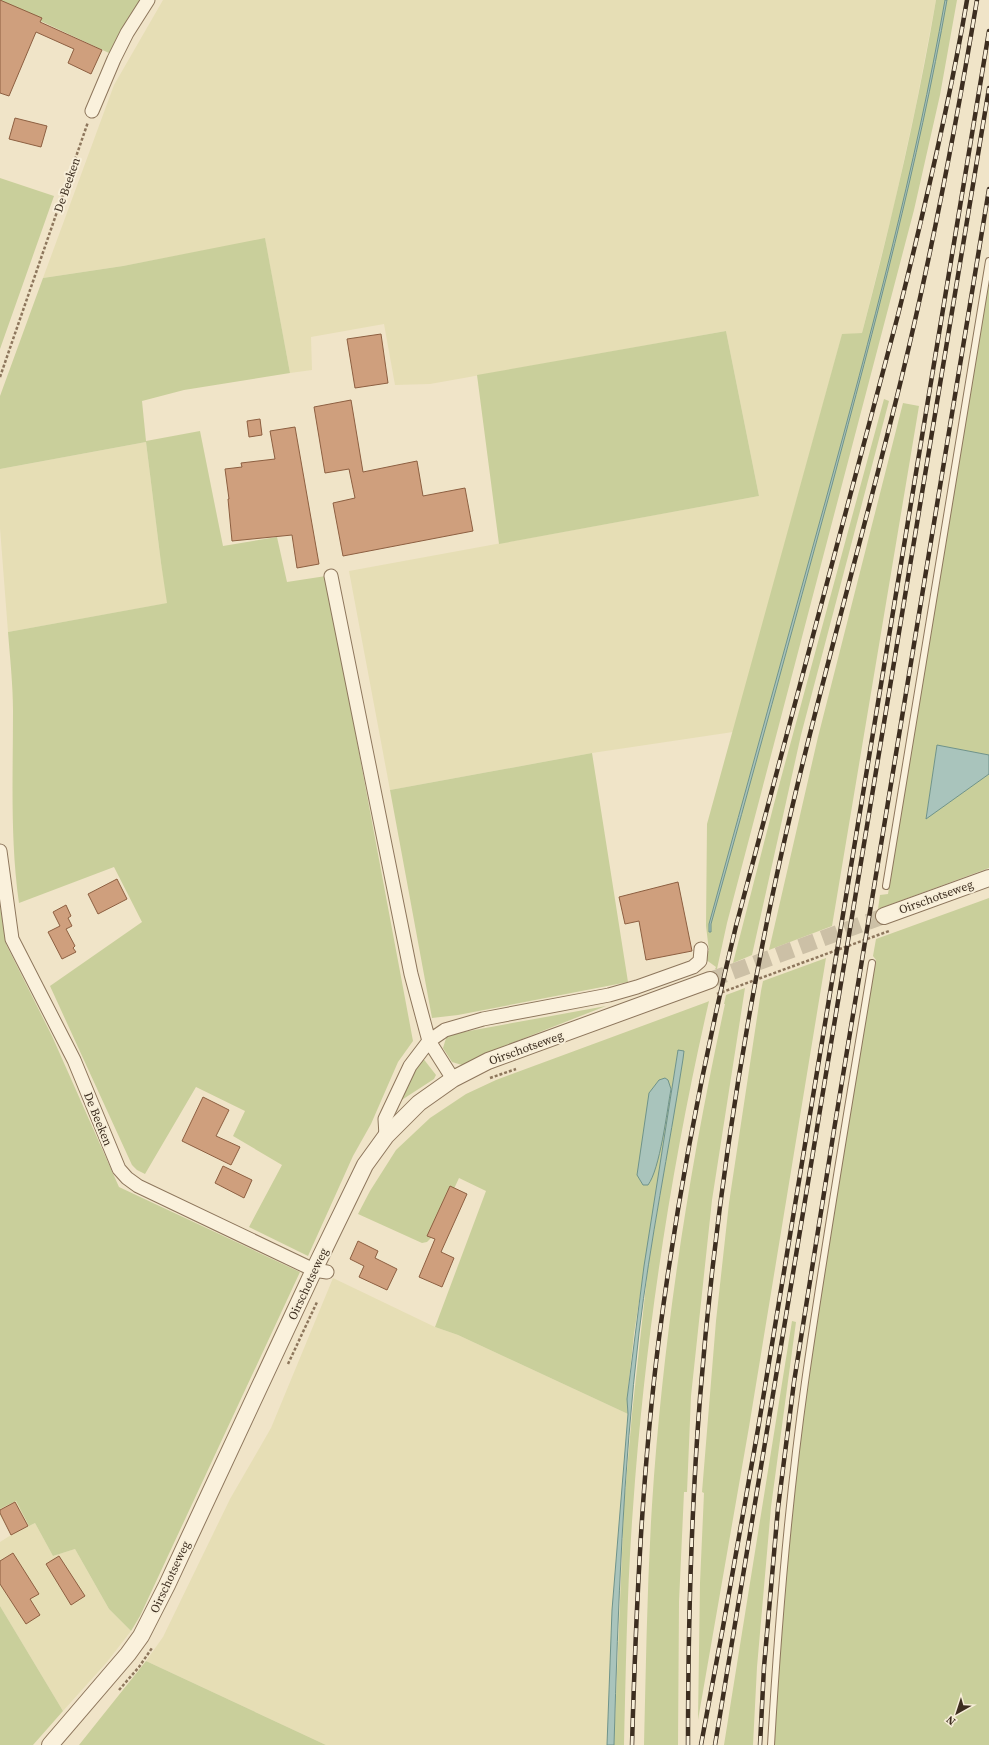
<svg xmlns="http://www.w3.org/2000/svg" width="989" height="1745" viewBox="0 0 989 1745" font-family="'Source Serif 4',serif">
<rect width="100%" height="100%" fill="#f0e4c8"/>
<path fill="#e6deb5" d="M163 0H936L916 105 894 206 862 333 842 335 733 732 592 753 390 790 349 571 759 496 726 331 430 384 395 385 384 324 311 337 312 370 290 373 265 239 123 266 43 278 114 85Z
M146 442 161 563 168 603 8 632 0 528V469Z
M333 1278 435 1327 458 1335 628 1414 612 1610 607 1745H326L146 1661 163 1637 230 1499 271 1428Z
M16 1501 29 1526 35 1523 53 1556 75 1549 109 1609 131 1631 107 1662 63 1711 0 1606V1542L11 1535 0 1515V1509Z"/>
<path fill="#c9cf9b" d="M0 0H141L109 53 0 2Z
M936 0H945C915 169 871 334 826 499 787 640 748 782 709 924V932H711V924C752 778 792 631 832 485 875 324 918 164 947 0H957L940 95 914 210 727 923 717 969H715L716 967 705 959 704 952 709 951 706 926 707 824 842 334 862 333C891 223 917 112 936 0Z
M0 178 54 196 0 349Z
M265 238 290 373 184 390 142 401 146 441 200 431 223 546 277 537 287 582 326 576 413 1041 398 1062 371 1124 353 1156 308 1256 249 1227 282 1165 233 1136 245 1111 196 1087 145 1174 137 1170 132 1165 50 986 142 922 114 867 19 903C10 839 13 776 13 711 13 685 10 658 8 632L167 603 161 563 146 442 0 469V396L43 278 123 266Z
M989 277V755L937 746 926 818 989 774V868L878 909 880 895 888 894 892 870Z
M726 331 759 496 499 544 477 375Z
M884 399 889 401 801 735 752 955 733 963 774 804Z
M903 403 919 406 832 926 769 950 818 737Z
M592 753 628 982 458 1015 432 1018 390 790Z
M989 898V1745H773C780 1624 791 1504 807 1384 826 1243 852 1101 876 960L873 956 876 939Z
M0 906 6 944 52 1036 119 1187 300 1272 140 1616 131 1631 109 1609 75 1549 53 1556 35 1523 29 1526 16 1501 0 1509Z
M826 958 749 1427 698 1720 700 1583 704 1493 702 1492 716 1321 729 1203 761 991 763 981Z
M745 988 712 1200 691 1396 687 1492H684L679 1602 678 1745H644C646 1665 647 1585 652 1505 663 1336 689 1169 725 1004H724L726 995Z
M709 1001C671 1167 645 1337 633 1508 627 1587 626 1666 624 1745H614L624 1505 632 1414 648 1267 672 1123 678 1050 634 1334 627 1399 628 1414 458 1335 435 1327 486 1191 459 1178 431 1238 427 1242 422 1243 358 1214 370 1191 396 1150 430 1118 466 1094 496 1080 707 1002 704 1018 707 1002Z
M606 1006 504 1046V1049L462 1065 452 1062 443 1048 447 1035Z
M422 1057 436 1075 434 1079 397 1103Z
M792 1321 796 1322 771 1507 757 1667 753 1745H724Z
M0 1606 63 1711 33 1745H0Z
M146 1661 326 1745H79Z"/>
<path fill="#a9c4bc" stroke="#6f938a" d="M945 0H947C918 164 875 324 832 485 792 631 752 778 711 924V932H709V924C748 782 787 640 826 499 871 334 915 169 945 0Z
M937 745 989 755V774L926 819Z
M678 1050 684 1051 683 1059C669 1150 650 1241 639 1333 623 1470 618 1607 614 1745H607L612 1610 628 1414 627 1399 644 1266Z
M665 1078 668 1080 671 1089C667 1111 660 1169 648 1185H643L637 1175 649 1093 659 1080Z"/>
<path fill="#cf9f7d" stroke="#8d5f41" d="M0 0 42 18 40 22 102 50 91 74 68 63 74 49 36 32 9 96 0 93Z
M15 118 47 126 41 147 9 139Z
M381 334 388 383 355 388 347 339Z
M351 400 363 472 417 461 423 496 465 488 473 531 343 556 333 503 355 498 349 469 325 473 314 407Z
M260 419 262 435 249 437 247 421Z
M295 427 319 564 297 568 292 535 232 541 228 499H229L225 469 242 467 241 463 275 459 270 431Z
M117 879 127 899 98 914 88 894Z
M678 882 692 951 646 960 639 921 625 924 619 897Z
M66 905 71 916 68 918 72 926 66 929 75 946 73 948 76 952 62 959 48 932 60 926 53 912Z
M203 1097 229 1110 216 1136 240 1147 231 1165 182 1141Z
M223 1166 252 1180 244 1198 215 1183Z
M450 1186 467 1194 441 1252 454 1258 442 1287 419 1277 435 1239 427 1236Z
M358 1241 378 1251 375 1258 397 1269 387 1290 359 1277 364 1266 350 1259Z
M15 1502 28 1526 11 1535 0 1513V1510Z
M13 1553 39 1594 30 1599 40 1615 26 1624 0 1584V1561Z
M59 1556 85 1596 71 1605 46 1564Z"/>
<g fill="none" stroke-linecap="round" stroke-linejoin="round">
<path stroke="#ccc0a6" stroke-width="16" stroke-dasharray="16 8" stroke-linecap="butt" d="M710 980 884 916"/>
<defs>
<path id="service" d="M886 886 989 261
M771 1745C778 1624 788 1503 805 1382 825 1242 849 1103 872 963"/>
<path id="minor" d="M92 111 114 59 127 33 148 0
M331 576 411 974 429 1041 453 1079
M0 851 12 939 74 1060 119 1169 127 1178 138 1186 314 1270 327 1272
M386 1136 385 1119 410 1066 429 1041 445 1030 483 1019 609 995 637 987 693 967 700 961 701 949"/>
<path id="tertiary" d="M884 916 989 878
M50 1745 128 1654 141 1636 167 1585 314 1270 365 1165 386 1136 419 1103 453 1079 488 1061 710 980"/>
</defs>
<use href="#service" stroke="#8d765c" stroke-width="8"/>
<use href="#minor" stroke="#8d765c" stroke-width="15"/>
<use href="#tertiary" stroke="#8d765c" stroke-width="18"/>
<path stroke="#8d765c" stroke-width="2.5" stroke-dasharray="3 2" stroke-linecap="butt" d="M0 377 88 122
M717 994 889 931
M490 1078 516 1069
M288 1364 317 1302
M119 1690 139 1667 152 1648"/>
<use href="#service" stroke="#faf1dc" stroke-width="6"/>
<use href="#minor" stroke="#faf1dc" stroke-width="13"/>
<use href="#tertiary" stroke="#faf1dc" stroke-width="16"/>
<defs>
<path id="rail" d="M632 1745C636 1609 642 1473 659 1338 677 1199 703 1062 736 926L898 315C924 211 949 106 967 0
M688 1745C688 1629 691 1513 700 1398 712 1247 733 1096 762 947 799 755 856 566 902 376 932 252 956 126 977 0
M701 1745 723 1627 758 1429 989 31
M715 1745 989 88
M760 1745 764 1667 778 1508 794 1382 834 1130 989 189"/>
</defs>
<use href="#rail" stroke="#3d2e20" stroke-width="4.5"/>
<use href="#rail" stroke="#f7eed8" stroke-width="3" stroke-dasharray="9" stroke-linecap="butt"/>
</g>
<g text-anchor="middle" stroke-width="4" stroke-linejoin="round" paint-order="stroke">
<g font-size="12" fill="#3d2e20" stroke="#f7eed8">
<text transform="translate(67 185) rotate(-71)" y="4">De Beeken</text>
<text transform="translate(936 897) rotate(-20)" y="4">Oirschotseweg</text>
<text transform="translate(526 1048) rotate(-20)" y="4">Oirschotseweg</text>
<text transform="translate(98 1119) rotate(68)" y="4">De Beeken</text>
<text transform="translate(308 1284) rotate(-65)" y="4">Oirschotseweg</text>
<text transform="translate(170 1577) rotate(-65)" y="4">Oirschotseweg</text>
</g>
</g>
<g transform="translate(957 1713) rotate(219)" stroke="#f7eed8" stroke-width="3" paint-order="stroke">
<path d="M0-3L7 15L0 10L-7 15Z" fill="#3d2e20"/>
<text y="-6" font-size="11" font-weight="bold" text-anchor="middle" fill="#3d2e20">N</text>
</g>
</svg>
